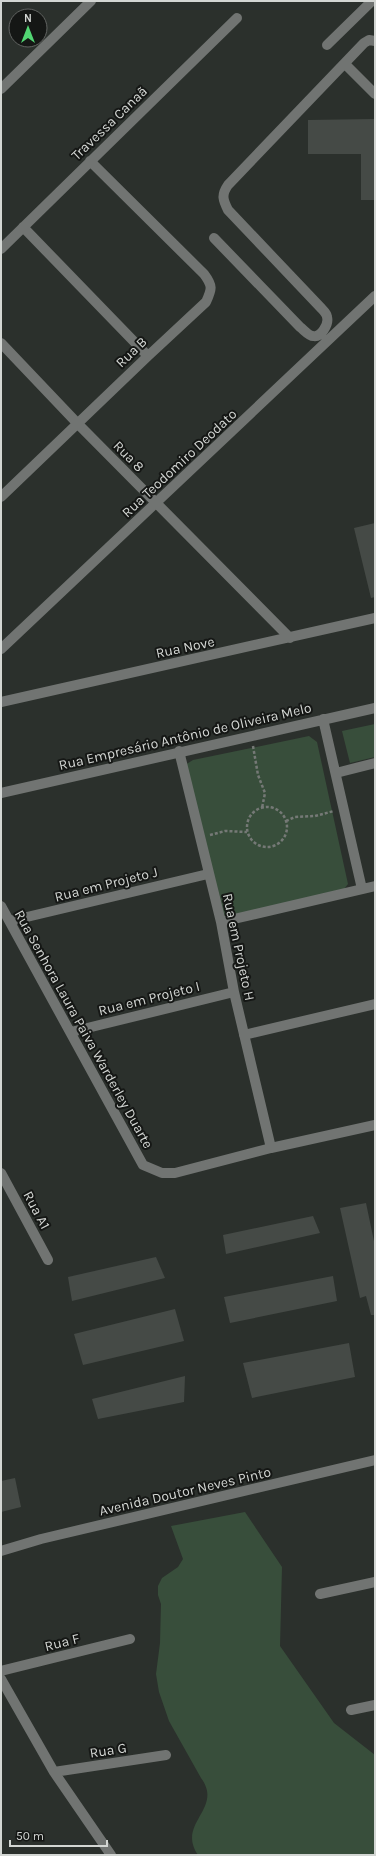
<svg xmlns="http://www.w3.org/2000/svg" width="376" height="1856" viewBox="0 0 376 1856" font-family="Karla,sans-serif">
<rect width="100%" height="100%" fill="#2b302c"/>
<path fill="#384e3b" d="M375 724V757L350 763 342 731Z
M309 736 317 742 348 884 341 893 228 920 216 913 185 765 193 760Z
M245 1512 282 1567 280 1646 334 1723 375 1755V1855H198C176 1823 224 1809 201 1778L169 1721 159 1692 156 1674 160 1643 161 1604 158 1595V1586L162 1578 178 1567 183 1559 171 1526Z"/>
<path fill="#454a46" d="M375 119V200H361V154H308V120Z
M375 523V597L371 598 354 528Z
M366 1203 375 1246V1315H371L366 1296 360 1298 340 1208Z
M313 1216 320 1233 226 1254 223 1235Z
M156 1257 165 1278 72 1301 68 1277Z
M333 1276 337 1301 230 1323 224 1297Z
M175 1309 184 1341 83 1365 74 1334Z
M349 1343 355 1377 252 1398 243 1363Z
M185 1376 184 1402 98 1419 92 1399Z
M15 1478 21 1507 1 1512V1481Z"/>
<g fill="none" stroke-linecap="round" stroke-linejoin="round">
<path stroke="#757976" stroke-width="2.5" stroke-dasharray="3 2" stroke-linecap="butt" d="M253 746 258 775 265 793 262 808
M247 827a20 20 0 1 1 40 0a20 20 0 1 1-40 0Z
M286 821 295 817 315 816 334 811
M210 835 225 831 247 832"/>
<path stroke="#717472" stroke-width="10" d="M327 45 372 1
M345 64 375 94
M1 89 91 1
M23 227 148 356
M214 238 300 327C304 330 309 336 313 336 321 338 329 324 327 317 327 315 324 311 322 309L228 210C223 200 221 195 228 185L364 43 369 40 375 41
M1 249 237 18
M1 343 78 424 290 638
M1 497 148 356 206 302C212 289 213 286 204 274L90 161
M1 649 375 296
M1 702 375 618
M323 719 362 889
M179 751 221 922 234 992 271 1148
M336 773 375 763
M1 793 375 708
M1 906 143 1165 162 1173H175L271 1148 375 1125
M10 921 208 874
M221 922 375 886
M71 1032 234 992
M244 1035 375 1004
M1 1173 48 1260
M1 1551 41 1539 375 1460
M320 1594 375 1582
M1 1671 130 1639
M1 1679 54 1772 111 1855
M351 1710 375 1705
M54 1772 166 1755"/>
</g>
<g text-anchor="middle" stroke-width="4" stroke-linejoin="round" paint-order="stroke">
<g font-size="14" fill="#d3d6d3" stroke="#151715">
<text transform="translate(109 123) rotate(-44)" y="5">Travessa Canaã</text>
<text transform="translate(131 352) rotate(-44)" y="5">Rua B</text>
<text transform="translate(129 456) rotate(45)" y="5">Rua 8</text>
<text transform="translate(179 463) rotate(-43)" y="5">Rua Teodomiro Deodato</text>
<text transform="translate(185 647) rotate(-12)" y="5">Rua Nove</text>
<text transform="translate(185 736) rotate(-13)" y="5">Rua Empresário Antônio de Oliveira Melo</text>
<text transform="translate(106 884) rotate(-14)" y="5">Rua em Projeto J</text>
<text transform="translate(239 947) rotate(78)" y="5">Rua em Projeto H</text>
<text transform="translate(149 998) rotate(-14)" y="5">Rua em Projeto I</text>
<text transform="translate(84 1029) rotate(61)" y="5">Rua Senhora Laura Paiva Warderley Duarte</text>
<text transform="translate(37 1210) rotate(62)" y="5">Rua A1</text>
<text transform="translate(185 1491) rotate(-13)" y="5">Avenida Doutor Neves Pinto</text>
<text transform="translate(62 1642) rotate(-14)" y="5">Rua F</text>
<text transform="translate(108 1750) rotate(-9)" y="5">Rua G</text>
</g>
</g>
<rect width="376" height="1856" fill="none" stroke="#d3d6d3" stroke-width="4"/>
<g transform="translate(28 28)"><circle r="19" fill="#151715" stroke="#616361"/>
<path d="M0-3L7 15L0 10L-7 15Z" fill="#52d673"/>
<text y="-6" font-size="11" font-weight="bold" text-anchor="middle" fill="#d3d6d3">N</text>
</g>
<path d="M10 1840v6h97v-6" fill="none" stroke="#d3d6d3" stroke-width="2"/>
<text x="16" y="1840" font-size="12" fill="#d3d6d3" stroke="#151715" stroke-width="3" paint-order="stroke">50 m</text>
</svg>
